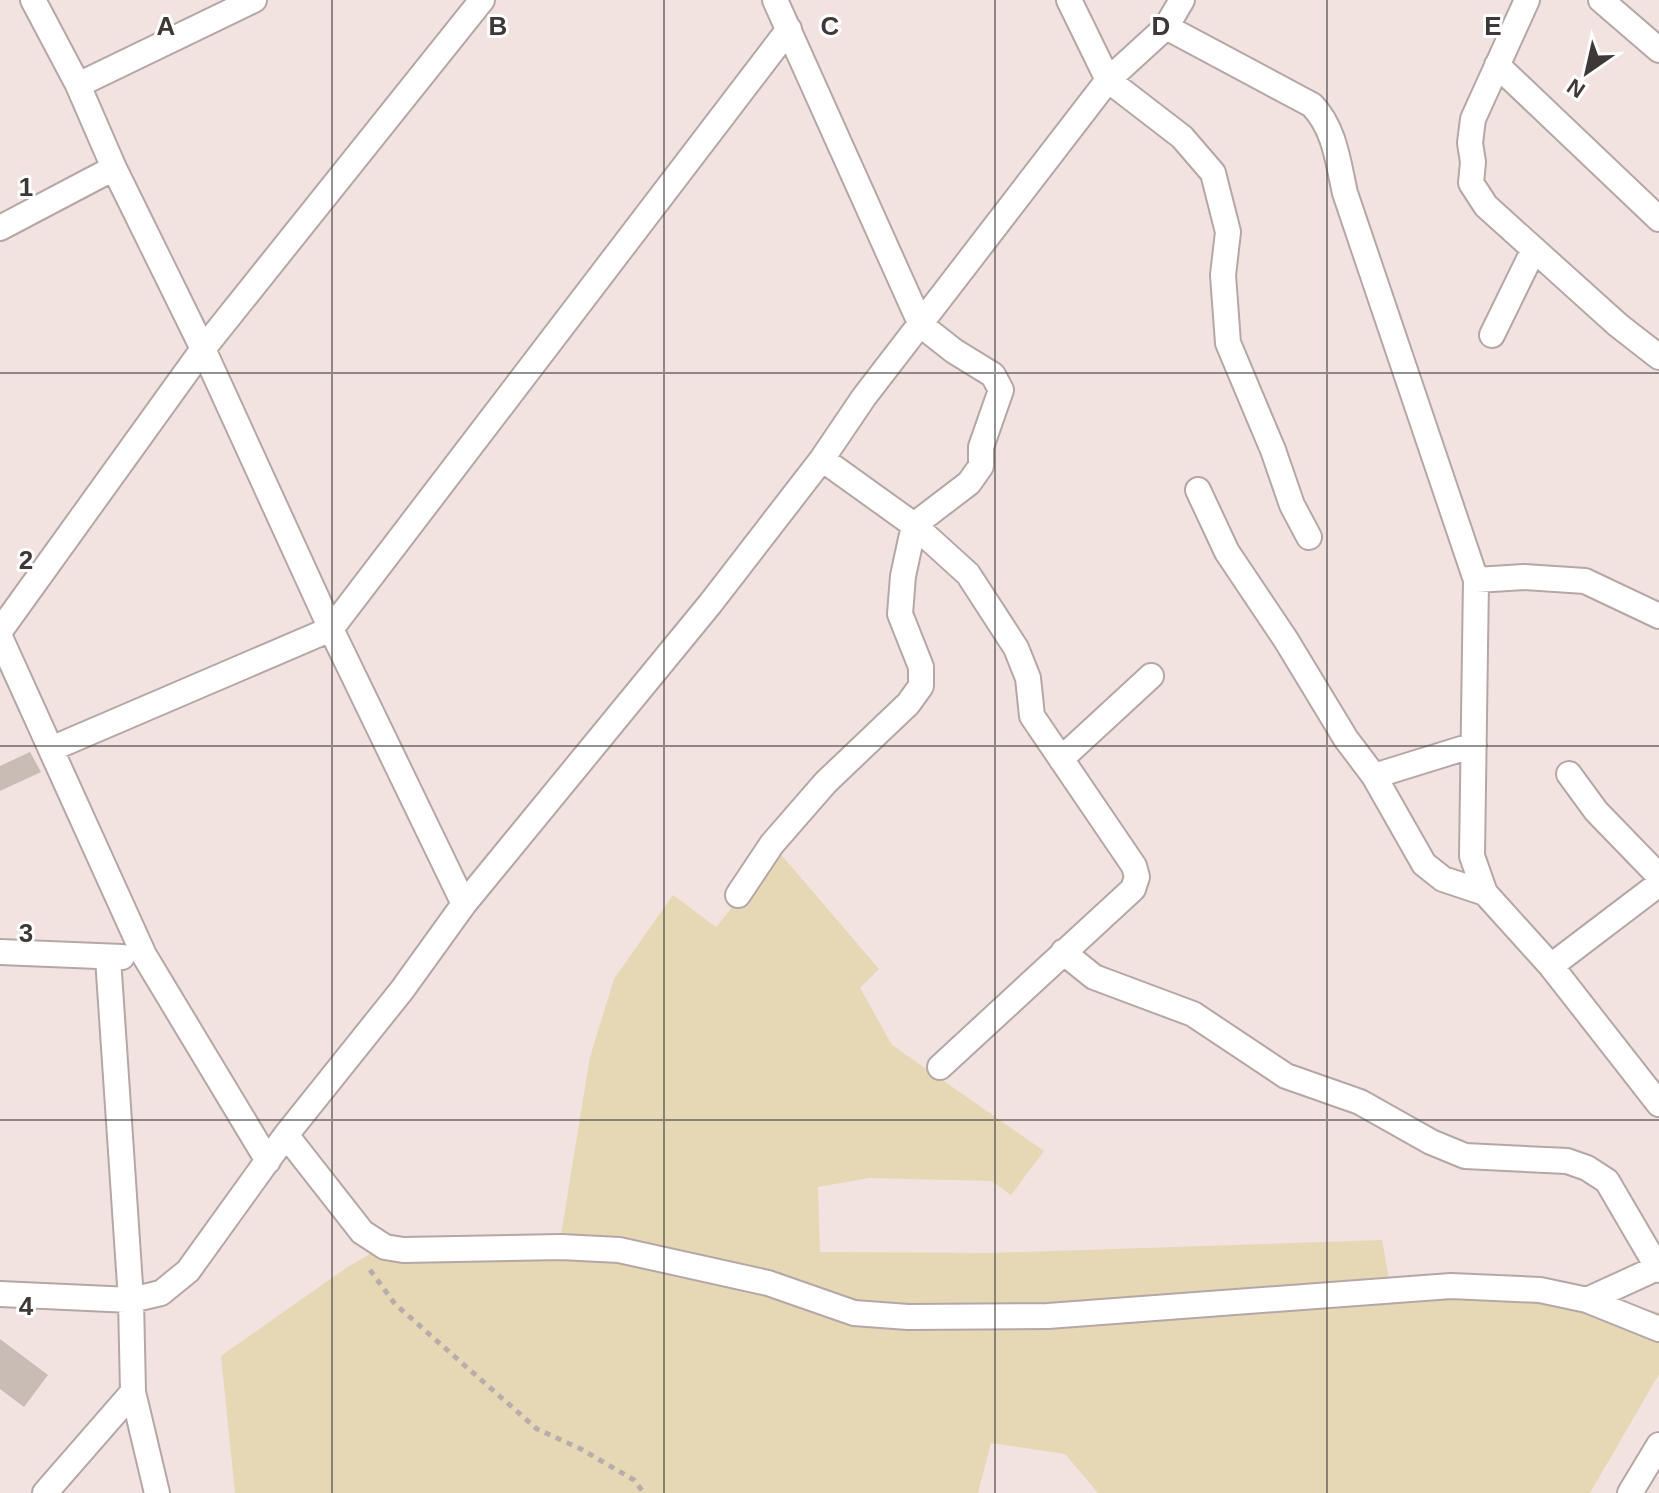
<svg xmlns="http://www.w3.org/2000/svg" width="1659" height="1493" viewBox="0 0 1659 1493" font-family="Helvetica,sans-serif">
<rect width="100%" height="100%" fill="#f2e3e0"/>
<path fill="#e6d7b5" d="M778 851 879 969 860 988 892 1045 1044 1151 1011 1195 992 1181 869 1178 818 1187 820 1252 990 1253 1382 1240 1391 1290 1587 1300 1659 1312V1374L1590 1493H1098L1065 1454 991 1443 978 1493H235L221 1356 346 1268 389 1243 558 1253 590 1057 614 979 673 895 716 927Z"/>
<path fill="#c8bcb5" d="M30 752 41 772 0 791V766Z
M0 1339 48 1375 24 1407 0 1389Z"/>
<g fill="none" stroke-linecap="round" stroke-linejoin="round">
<defs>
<path id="minor" d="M33 0 78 85 114 168 203 349 331 629 464 904
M1069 0 1108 80 1182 137 1213 173 1228 232 1223 275 1228 343 1273 450 1292 505 1309 537
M1527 0 1473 119 1470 143 1473 162 1471 183 1486 206 1618 325 1659 357
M1601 0 1659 50
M1166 27 1312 105C1335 129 1338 162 1345 193L1476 580 1472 856 1485 893 1551 966 1659 1104
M1497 65 1659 219
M78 85 254 0
M0 228 114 168
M1492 335 1534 249
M822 459 914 525 968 574 1016 648 1028 678 1032 716 1134 866 1137 877 1133 889 940 1067
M1198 490 1227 552 1286 640 1346 739 1374 776 1474 745
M1476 580 1524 577 1585 581 1659 616
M0 631 203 349 482 0
M0 637 144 955 268 1161
M51 749 331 629 789 29
M1061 759 1151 676
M1569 774 1596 811 1659 876
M1374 776 1424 864 1443 879 1485 893
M738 895 772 844 826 782 908 704 921 686V667L900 614 903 576 914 525 969 483 981 466V447L1001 390 993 375 954 351 921 325 775 0
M0 952 122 957
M1063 952 1094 977 1193 1014 1286 1076 1360 1102 1431 1142 1465 1156 1567 1161 1587 1168 1607 1181 1659 1270
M108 958 131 1300 133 1392 157 1493
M1551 966 1659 884
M286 1135 362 1232 385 1247 403 1250 561 1247 619 1250 768 1283 854 1313 908 1317 1048 1316 1451 1286 1540 1290 1587 1300 1659 1329
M0 1294 131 1300 161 1293 188 1271 286 1135 402 990 464 904 710 604 822 459 864 397 1108 80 1166 27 1182 0
M1587 1300 1659 1267
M45 1493 133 1392
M1630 1493 1659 1445"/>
</defs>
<use href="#minor" stroke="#b5a7a5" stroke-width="28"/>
<path stroke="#b9adab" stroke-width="5" stroke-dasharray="6 6" stroke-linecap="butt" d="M370 1270 395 1304 537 1429 581 1449 634 1480 644 1493"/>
<use href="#minor" stroke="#fff" stroke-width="24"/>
</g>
<path fill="none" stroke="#3e3938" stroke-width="2" stroke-opacity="0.55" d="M332 0V1493M664 0V1493M995 0V1493M1327 0V1493M0 373H1659M0 746H1659M0 1120H1659"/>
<g font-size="26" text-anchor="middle" font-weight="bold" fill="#3e3938" stroke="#fff" stroke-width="6" stroke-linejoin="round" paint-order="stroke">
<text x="166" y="35">A</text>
<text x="498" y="35">B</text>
<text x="830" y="35">C</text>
<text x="1161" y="35">D</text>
<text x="1493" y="35">E</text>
<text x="26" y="196">1</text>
<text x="26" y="569">2</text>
<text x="26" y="942">3</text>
<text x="26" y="1315">4</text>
</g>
<g transform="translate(1587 72) rotate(214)" stroke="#ffffff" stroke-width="6" paint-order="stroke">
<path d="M0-6L14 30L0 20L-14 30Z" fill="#3e3938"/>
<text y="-12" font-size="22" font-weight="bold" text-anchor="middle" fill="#3e3938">N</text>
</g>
</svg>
